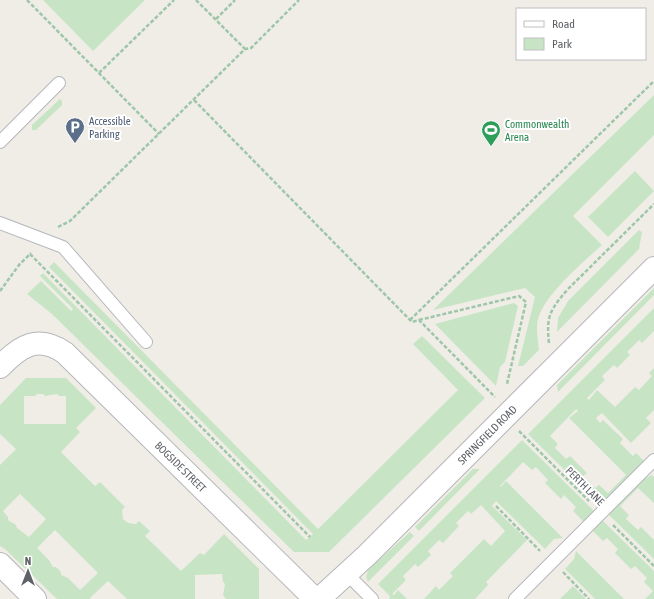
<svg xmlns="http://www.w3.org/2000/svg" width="654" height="599" viewBox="0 0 654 599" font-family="'Asap Condensed',sans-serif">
<rect width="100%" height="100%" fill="#f0ede7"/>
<path fill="#c7e5c5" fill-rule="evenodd" d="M43 0H145L93 51Z
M654 95V135L573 216 602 245C583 262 547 293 539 316 535 326 538 340 539 350L523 366H518L535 297 525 288 433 310Z
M60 99 62 101V105L36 130H32V125Z
M635 171 654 191 608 237 588 217Z
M639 230 642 232 639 249 557 332 558 318 568 301Z
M54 262 318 529 458 390 413 344 422 336 485 398 329 552H294L52 314 27 294 41 281 71 311 73 309 40 276 43 273 306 540 313 534 49 267Z
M654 288V295L558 392 557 385Z
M514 303 518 306 505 362 500 367 496 386 435 324Z
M654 308V331L642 343 639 340 627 352 630 355 617 368 614 365 602 376 605 380 587 398 589 400 597 390 615 407 635 387 639 390 652 376 649 373 654 368V410L646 418 651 423 631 443 602 413 596 418 600 423 603 420 623 439 620 443 633 456 636 453 644 461 600 505 528 434ZM576 409 578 411 569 418 626 475 608 493 599 485 595 488 583 476 587 473 570 456 566 459 555 448 558 444 550 436Z
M26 378H66L96 408 76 428 80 432 61 452 95 486 100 482 125 507 122 510 123 519 128 523 136 524 139 521 150 531 145 536 181 571 200 553 204 555 224 534 259 569V599H226L223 595 225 584 223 582 222 574 195 575V599H127L108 581 90 598 91 599H57L5 549 0 546V465L16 449 0 434V405ZM37 394H43L45 396 57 394 59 396H66V424H24V396H35ZM20 494 46 519 29 537 17 528 16 525 8 520V517L3 511ZM55 530 98 573 80 590 68 578 61 575V572L56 567H53L49 560 37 548Z
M522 440 594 511 584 522 573 511 576 507 564 495 561 499 545 483 548 480 536 467 532 470 523 462 500 486 501 487 506 481 563 538 554 539 545 549 496 501 492 506 527 540 486 582 488 585 475 599H424L436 586 439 590 453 576 450 573 484 539 491 546 505 531 481 505 471 514 468 511 456 523 459 526 443 543 439 540 428 551 431 555 418 567 415 564 403 576 406 580 392 594 394 595 398 590 407 599H389L390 596 378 584Z
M473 469H480L419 531 415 527Z
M652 475 654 477V503L638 488 620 506 629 515 626 519 638 530 641 527 654 540V559L608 514 644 479Z
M602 520 654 571V599H645L653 591 644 582 647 578 635 566 631 569 615 553 618 549 607 538 603 541 592 530Z
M410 532 414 536 368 582 366 577 368 570Z
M576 551 624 599H595L565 569 574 559Z
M573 586 586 599H560Z"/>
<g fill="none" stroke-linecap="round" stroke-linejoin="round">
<defs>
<path id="service" d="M0 142 59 83
M0 223 63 247 146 342
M347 574 372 599
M515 599 654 460"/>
<g id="minor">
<path id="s1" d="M0 367C20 346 38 334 65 353L315 599"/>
<path d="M0 564 35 599"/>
</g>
<g id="tertiary">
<path id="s2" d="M319 599 367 555 654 268"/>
</g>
</defs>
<use href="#service" stroke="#b4b7bb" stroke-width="14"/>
<use href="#minor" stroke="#b4b7bb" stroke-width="24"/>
<use href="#tertiary" stroke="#b4b7bb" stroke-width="24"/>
<path stroke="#9ec6a8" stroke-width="2.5" stroke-dasharray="4 2" stroke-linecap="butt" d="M27 0 159 134
M196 0 245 49
M216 19 235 0
M99 73 174 0
M194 100 412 322 419 320 495 397
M58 227 70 221 245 49 251 48 299 0
M30 254 310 537
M0 291 19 265 31 253
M410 320 654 81
M419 320 519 296 526 302 507 384
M549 343C546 316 550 310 568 289L654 204
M519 431 589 501
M496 506 540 551
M613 525 654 566
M563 572 589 599"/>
<use href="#service" stroke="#fff" stroke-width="12"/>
<use href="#minor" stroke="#fff" stroke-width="22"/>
<use href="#tertiary" stroke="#fff" stroke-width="22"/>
</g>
<defs>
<symbol id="parking-pin" viewBox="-11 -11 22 30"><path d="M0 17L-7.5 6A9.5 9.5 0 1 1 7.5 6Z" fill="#5c6f8a" stroke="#fff"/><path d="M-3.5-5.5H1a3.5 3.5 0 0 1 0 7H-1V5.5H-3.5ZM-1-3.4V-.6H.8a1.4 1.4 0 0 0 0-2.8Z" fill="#fff"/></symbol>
<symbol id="stadium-pin" viewBox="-11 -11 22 30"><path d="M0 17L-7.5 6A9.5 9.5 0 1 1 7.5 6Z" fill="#2e9e5b" stroke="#fff"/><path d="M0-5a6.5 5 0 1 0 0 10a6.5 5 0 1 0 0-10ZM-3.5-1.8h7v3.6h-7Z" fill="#fff"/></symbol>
</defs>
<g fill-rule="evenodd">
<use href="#parking-pin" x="64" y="116" width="22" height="30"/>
<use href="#stadium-pin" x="480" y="119" width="22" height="30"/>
</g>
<g text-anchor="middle" stroke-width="4" stroke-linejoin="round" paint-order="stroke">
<g font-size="11" fill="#4e5e75" stroke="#fff" text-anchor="start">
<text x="89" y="125">Accessible<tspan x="89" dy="13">Parking</tspan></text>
</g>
<g font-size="11" fill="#27864d" stroke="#fff" text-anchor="start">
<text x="505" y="128">Commonwealth<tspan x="505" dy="13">Arena</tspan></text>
</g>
<g font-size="11" fill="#5e6266" stroke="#fff">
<text dy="4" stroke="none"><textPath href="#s2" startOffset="235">SPRINGFIELD ROAD</textPath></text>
<text dy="4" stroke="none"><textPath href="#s1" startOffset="237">BOGSIDE STREET</textPath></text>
<text transform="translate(585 486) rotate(45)" y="4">PERTH LANE</text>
</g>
</g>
<rect x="516" y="8" width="130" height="52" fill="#ffffff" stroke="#bfc0c2"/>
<rect x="524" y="21" width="20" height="6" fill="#ffffff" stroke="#bfc0c2"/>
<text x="552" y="28" font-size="12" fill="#5e6266">Road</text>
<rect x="524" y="38" width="20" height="12" fill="#c7e5c5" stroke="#bfc0c2"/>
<text x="552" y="48" font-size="12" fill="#5e6266">Park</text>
<g transform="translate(28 571)" stroke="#ffffff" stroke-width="3" paint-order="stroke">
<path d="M0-3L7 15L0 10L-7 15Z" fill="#5e6266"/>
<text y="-6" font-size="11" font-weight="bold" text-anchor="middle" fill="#5e6266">N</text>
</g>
</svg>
